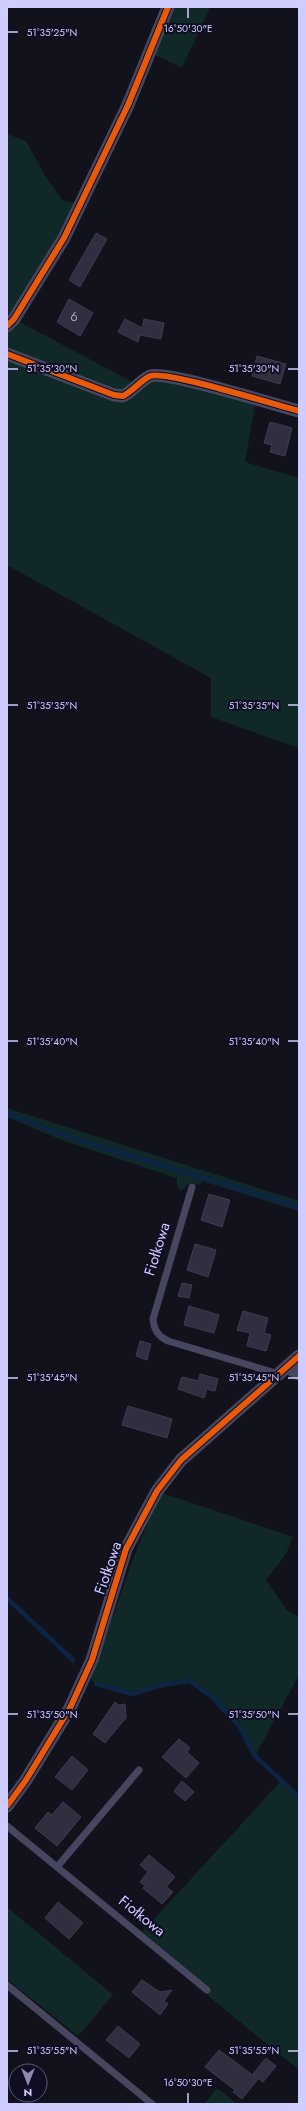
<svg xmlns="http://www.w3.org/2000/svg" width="306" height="2111" viewBox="0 0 306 2111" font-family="Jost,sans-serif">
<rect width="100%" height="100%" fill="#12121d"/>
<path fill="#102827" d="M168 7H210L182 68 149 52Z
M7 134 26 141 44 174 63 201 81 204 14 319 138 385C164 367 227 392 256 400L245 462 299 478V748L211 717V678L7 565Z
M7 1108 299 1201V1211L202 1181 200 1185 189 1183 181 1191 177 1185V1178L64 1141 12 1119 7 1117Z
M162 1493 293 1537 286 1554 266 1580 286 1609 299 1617V1675L255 1756 239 1726 212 1697 190 1681 133 1694 96 1684 91 1679C115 1616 131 1553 162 1493Z
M281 1781 299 1797V2070L207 1995 212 1989 142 1932Z
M7 1907 113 1995 78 2036 7 1979Z
M217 2088 237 2104H204Z"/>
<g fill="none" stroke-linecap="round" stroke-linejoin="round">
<path stroke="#0d2442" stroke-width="4.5" d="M7 1113 66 1136 299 1207
M7 1598 73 1660
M96 1684 133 1694 161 1685 190 1681 212 1697 239 1726 255 1756 299 1797"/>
</g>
<path fill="#302f3f" stroke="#3e3b50" d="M96 233 107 239 80 287 69 280Z
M69 299 93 313 80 336 57 322Z
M125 319 142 328 144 319 164 323 161 339 140 335 138 342 118 332Z
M257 356 286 364 280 384 252 376Z
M270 422 292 428 285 456 270 452 272 445 264 443Z
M209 1194 230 1200 222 1227 201 1220Z
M195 1244 216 1250 208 1277 187 1270Z
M182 1283 192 1285 189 1298 178 1296Z
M189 1306 219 1315 214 1333 184 1325Z
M243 1311 268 1318 264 1333 271 1335 266 1351 247 1346 250 1333 237 1330Z
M140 1341 151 1344 147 1360 136 1356Z
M200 1374 218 1379 215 1391 207 1389 204 1398 178 1389 182 1377 198 1381Z
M128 1406 172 1419 167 1438 122 1425Z
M115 1702 119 1705 125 1704 126 1718 105 1743 93 1734Z
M179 1739 190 1748 187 1752 199 1763 186 1778 162 1757Z
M72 1756 88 1770 72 1790 55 1777Z
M182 1781 194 1792 185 1801 174 1791Z
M63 1802 81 1817 57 1846 35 1828 48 1812 52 1815Z
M149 1855 175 1877 166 1887 173 1892 162 1904 143 1888 145 1886 140 1882 148 1872 140 1865Z
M58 1902 83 1923 69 1939 45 1918Z
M142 1980 160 1992 172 1990 164 2001 168 2004 160 2015 132 1992Z
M118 2026 140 2044 129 2058 106 2040Z
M219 2050 258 2079 242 2099 233 2092 235 2090 205 2067Z
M266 2058 276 2066 263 2082 253 2074Z"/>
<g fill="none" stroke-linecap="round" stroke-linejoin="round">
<path stroke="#46475e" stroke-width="7" d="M192 1187 153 1319C154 1330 158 1336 168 1341L279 1374
M7 1826 207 1990
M57 1867 139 1770
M7 1985 152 2104"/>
<path stroke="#46475e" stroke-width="13" d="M7 326 14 319 64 238 128 105 168 7
M7 354 114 395 123 396C133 391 140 381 150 376 166 370 275 405 299 411
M287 1367 299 1374
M7 1806 26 1780 70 1708 92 1660 126 1549 157 1491 181 1460 299 1356"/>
<defs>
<path id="cycleway" d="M7 326 14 319 64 238 128 105 168 7
M7 354 114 395 123 396C133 391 140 381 150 376 166 370 275 405 299 411
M7 1806 26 1780 70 1708 92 1660 126 1549 157 1491 181 1460 299 1356"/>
</defs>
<use href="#cycleway" stroke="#0f0d21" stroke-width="8"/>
<use href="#cycleway" stroke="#e8590c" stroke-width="6"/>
</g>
<path fill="none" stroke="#cfcdff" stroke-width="1.5" d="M188 8V18M8 32H18M8 369H18M288 369H298M8 705H18M288 705H298M8 1041H18M288 1041H298M8 1378H18M288 1378H298M8 1714H18M288 1714H298M8 2051H18M288 2051H298M188 2093V2103"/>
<g text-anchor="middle" stroke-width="4" stroke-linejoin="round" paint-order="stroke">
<g font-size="13" fill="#a7a6cf">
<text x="74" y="321">6</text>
</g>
<g font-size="15" fill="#cfcdff" stroke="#0f0d21">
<text transform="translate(157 1249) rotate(-73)" y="5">Fiołkowa</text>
<text transform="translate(108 1568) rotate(-71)" y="5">Fiołkowa</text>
<text transform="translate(142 1916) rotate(39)" y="5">Fiołkowa</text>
</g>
</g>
<g font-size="10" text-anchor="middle" fill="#cfcdff" stroke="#0f0d21" stroke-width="4" stroke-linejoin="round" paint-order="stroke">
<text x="188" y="32">16°50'30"E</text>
<text x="52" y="36">51°35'25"N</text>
<text x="52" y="372">51°35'30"N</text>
<text x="254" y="372">51°35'30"N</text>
<text x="52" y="709">51°35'35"N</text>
<text x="254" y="709">51°35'35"N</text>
<text x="52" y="1045">51°35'40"N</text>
<text x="254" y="1045">51°35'40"N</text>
<text x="254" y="1381">51°35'45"N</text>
<text x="52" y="1381">51°35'45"N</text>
<text x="52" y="1718">51°35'50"N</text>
<text x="254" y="1718">51°35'50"N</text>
<text x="254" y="2054">51°35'55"N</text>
<text x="52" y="2054">51°35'55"N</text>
<text x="188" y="2086">16°50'30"E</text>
</g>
<rect width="306" height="2111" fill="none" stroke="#cfcdff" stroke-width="16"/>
<g transform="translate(28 2083) rotate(180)"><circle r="19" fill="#0f0d21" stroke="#5c5a7a"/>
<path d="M0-3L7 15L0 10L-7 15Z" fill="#8d8cb0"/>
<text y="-6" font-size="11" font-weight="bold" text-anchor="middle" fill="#cfcdff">N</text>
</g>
</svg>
